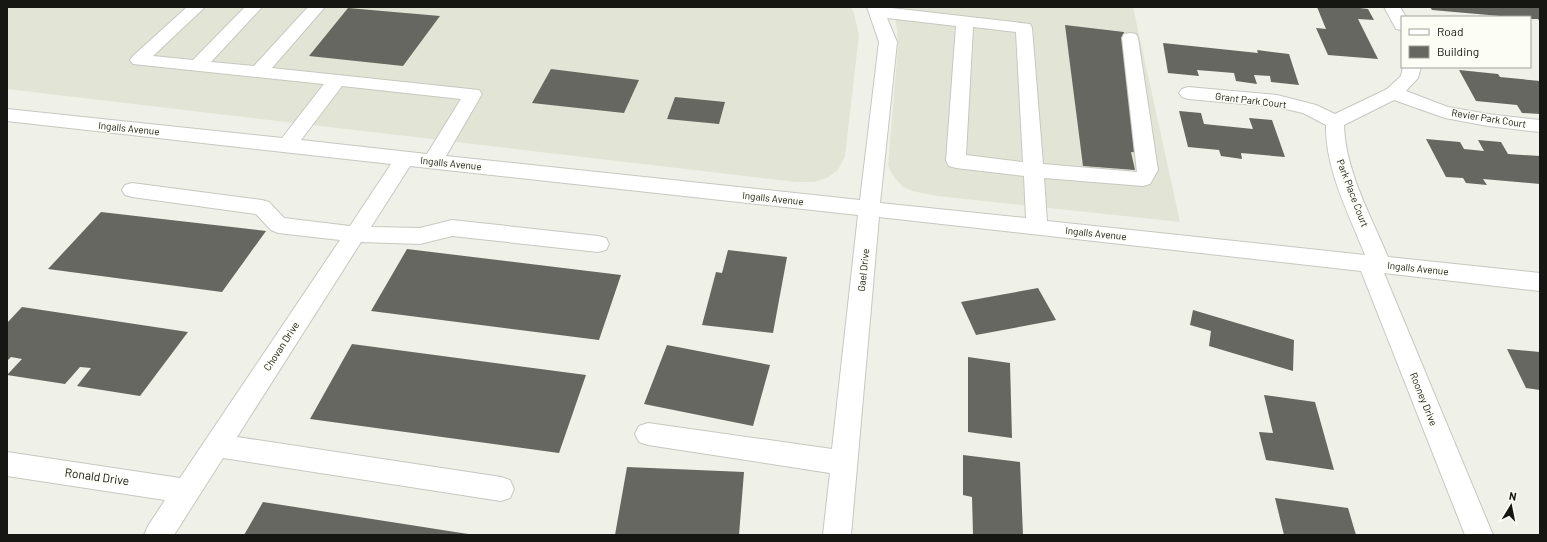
<svg xmlns="http://www.w3.org/2000/svg" width="1547" height="542" viewBox="0 0 1547 542" font-family="Barlow,sans-serif">
<rect width="100%" height="100%" fill="#eff1e8"/>
<path fill="#e2e5d5" d="M7 7H851L854 13 859 35 845 156 838 170 827 178 814 182H795L7 89Z
M892 7H1133L1180 222 937 196 912 191 903 187 894 177 888 166 898 45 897 28Z"/>
<path fill="#666760" d="M1317 7H1351L1368 9 1374 20 1358 19 1378 59 1328 55 1316 28 1326 29Z
M1430 7H1540V22L1538 19H1530V17H1511L1432 10Z
M348 8 440 16 403 66 309 56Z
M1065 25 1124 32 1146 153 1131 152 1135 170 1083 166Z
M1163 43 1258 53 1257 50 1289 54 1299 85 1271 82 1270 76 1254 75 1257 84 1236 81 1234 73 1197 70 1199 76 1168 73Z
M551 69 639 80 624 113 532 103Z
M1459 70 1498 74 1500 77 1540 81V105H1539L1540 114 1522 113 1517 105 1476 101Z
M675 97 725 102 719 124 667 119Z
M1179 111 1201 113 1204 124 1253 129 1249 118 1272 120 1285 157 1241 153 1242 159 1221 156 1219 150 1188 147Z
M1426 139 1460 142 1464 149 1484 151 1478 140 1501 142 1508 154 1540 156V184L1483 179 1487 185 1466 183 1463 178 1446 177Z
M101 212 266 231 222 292 48 269Z
M407 249 621 275 599 340 371 311Z
M728 250 787 257 773 333 702 325 716 272 722 273Z
M1038 288 1056 320 976 335 961 302Z
M22 307 188 332 140 396 77 386 91 368 80 367 65 384 7 375 22 359 11 357 7 361V323Z
M1193 310 1294 340 1293 371 1209 346 1211 331 1190 325Z
M352 344 586 375 559 453 310 419Z
M667 345 770 365 753 426 644 404Z
M1507 349 1540 352V390L1526 388Z
M968 357 1010 363 1012 438 968 432Z
M1264 395 1315 402 1334 470 1266 460 1259 432 1273 433Z
M963 455 1020 462 1023 535H973L972 497 963 495Z
M627 467 744 472 739 535H615Z
M1275 498 1348 508 1356 535H1284Z
M263 502 468 534V535H244Z"/>
<g fill="none" stroke-linecap="round" stroke-linejoin="round">
<defs>
<path id="minor" d="M187 7H205L153 56 193 60 245 7H262L211 62 254 66 308 7H325L272 68 479 90 482 94 446 156 860 200 879 42 867 7H883L1030 24 1032 28 1043 164 1137 172 1122 38 1124 34 1130 33 1136 34 1138 38 1158 170 1150 184 1143 186 1044 178 1047 221 1365 255C1349 214 1325 169 1326 125L1303 113 1277 107 1188 99 1182 97 1179 93 1182 89 1188 87 1277 95 1316 105 1335 114 1387 89 1401 76 1403 67H1421L1418 78 1406 91 1448 107 1488 114 1540 120V132L1488 126 1445 118 1394 100 1344 125C1345 170 1371 216 1388 257L1540 273V291L1384 273 1493 535H1465L1361 271 879 217 851 535H823L830 473 648 445 639 442 635 434 639 426 648 423 832 449 858 215 410 166 371 227 420 228 452 220 598 236 606 238 609 244 606 250 598 252 452 236 420 244 361 242 237 437 501 477 510 480 514 489 510 498 501 501 223 458 174 535H144L148 526 165 500 7 476V452L180 478 340 240 278 233 271 230 256 214 132 197 125 195 122 190 125 185 132 183 262 200 269 202 284 218 350 226 391 164 7 121V109L282 138 324 84 133 64 130 60 133 56ZM887 18 956 26 946 161 949 166 956 168 1024 176 1026 218 880 203 897 42ZM973 27 1016 32 1023 162 966 155ZM342 86 461 99 427 154 301 140Z
M1384 7H1400L1406 17H1402V30L1396 29Z"/>
</defs>
<use href="#minor" stroke="#c6c8c0" stroke-width="2"/>
<use href="#minor" fill="#fff" fill-rule="evenodd"/>
</g>
<g text-anchor="middle" stroke-width="3" stroke-linejoin="round" paint-order="stroke">
<g font-size="10" fill="#161613" stroke="#fcfef5">
<text transform="translate(1251 100) rotate(7)" y="4">Grant Park Court</text>
<text transform="translate(1489 118) rotate(9)" y="4">Revier Park Court</text>
<text transform="translate(129 128) rotate(6)" y="4">Ingalls Avenue</text>
<text transform="translate(451 163) rotate(6)" y="4">Ingalls Avenue</text>
<text transform="translate(1353 193) rotate(69)" y="4">Park Place Court</text>
<text transform="translate(773 198) rotate(6)" y="4">Ingalls Avenue</text>
<text transform="translate(1096 233) rotate(6)" y="4">Ingalls Avenue</text>
<text transform="translate(1418 268) rotate(6)" y="4">Ingalls Avenue</text>
<text transform="translate(863 270) rotate(-84)" y="4">Gael Drive</text>
<text transform="translate(281 346) rotate(-57)" y="4">Chovan Drive</text>
<text transform="translate(1424 399) rotate(68)" y="4">Rooney Drive</text>
</g>
<g font-size="12" fill="#161613" stroke="#fcfef5">
<text transform="translate(97 477) rotate(8)" y="4">Ronald Drive</text>
</g>
</g>
<rect width="1547" height="542" fill="none" stroke="#161613" stroke-width="16"/>
<rect x="1401" y="16" width="130" height="52" fill="#fcfef5" stroke="#a0a19b"/>
<rect x="1409" y="29" width="20" height="6" fill="#ffffff" stroke="#a0a19b"/>
<text x="1437" y="36" font-size="12" fill="#161613">Road</text>
<rect x="1409" y="46" width="20" height="12" fill="#666760" stroke="#a0a19b"/>
<text x="1437" y="56" font-size="12" fill="#161613">Building</text>
<g transform="translate(1511 506) rotate(10)" stroke="#fcfef5" stroke-width="3" paint-order="stroke">
<path d="M0-3L7 15L0 10L-7 15Z" fill="#161613"/>
<text y="-6" font-size="11" font-weight="bold" text-anchor="middle" fill="#161613">N</text>
</g>
</svg>
